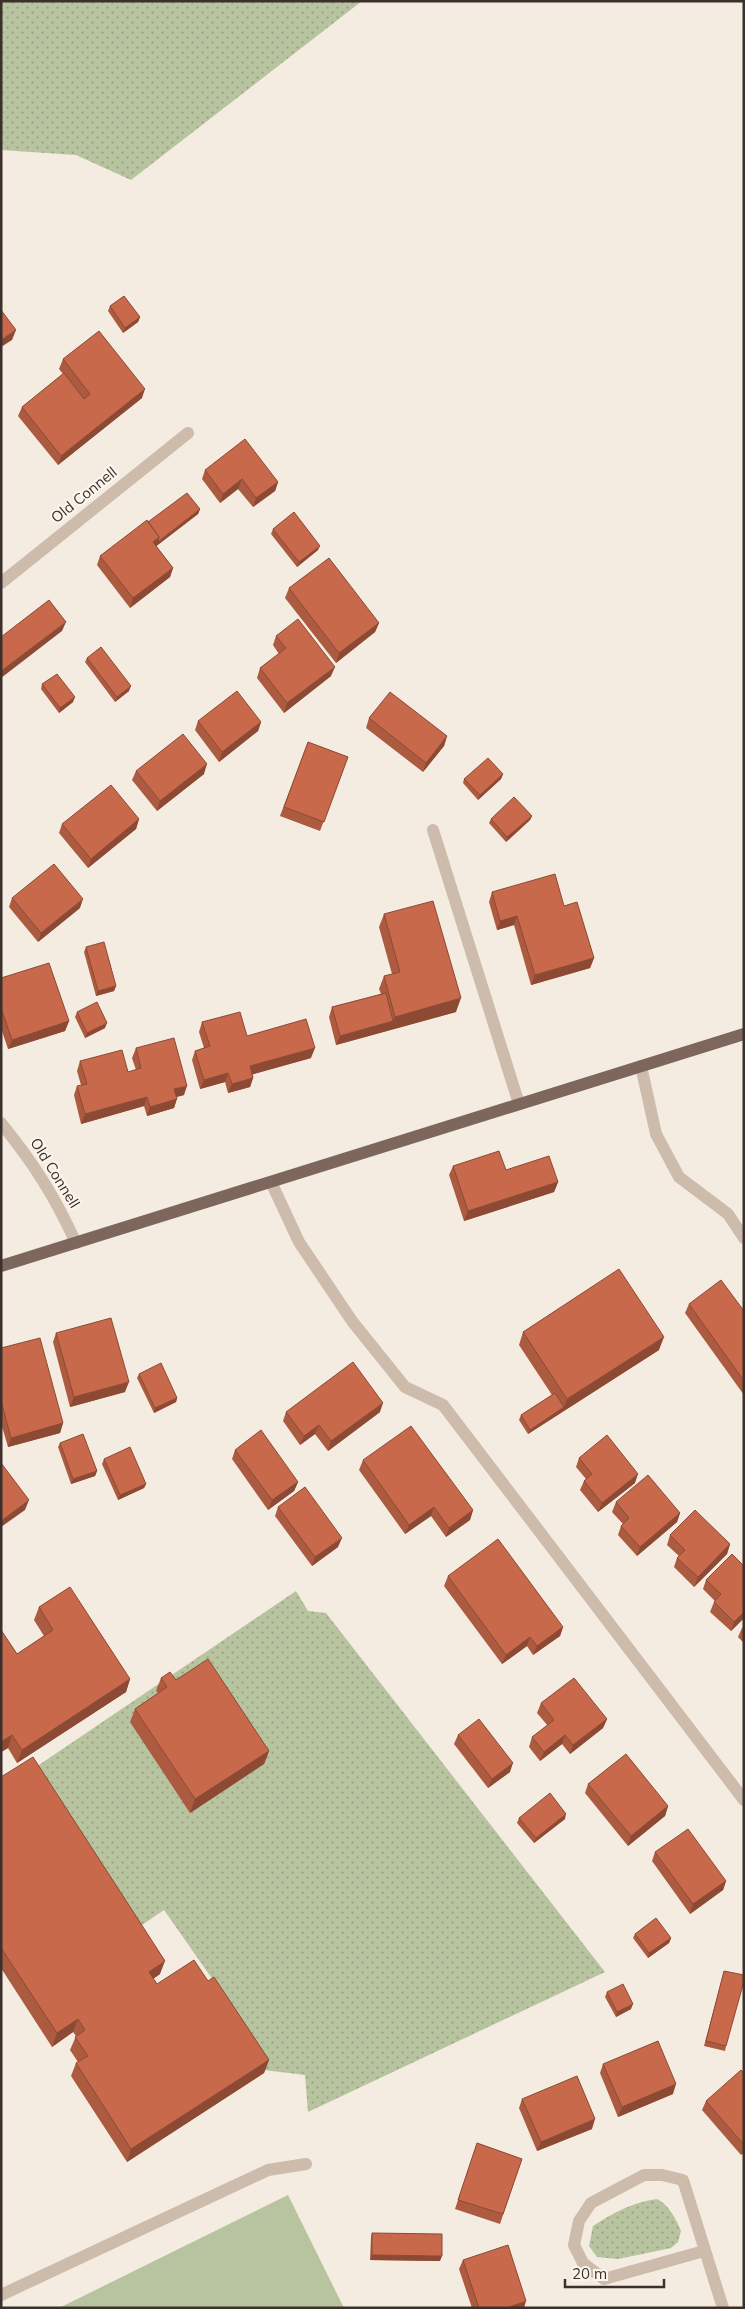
<svg xmlns="http://www.w3.org/2000/svg" width="745" height="2309" viewBox="0 0 745 2309" font-family="Mulish,sans-serif">
<defs>
<pattern id="grass-dots" width="8" height="8" patternUnits="userSpaceOnUse" patternTransform="scale(1.25)"><rect width="8" height="8" fill="#b8c4a0"/><path d="M2 2h.1M6 6h.1" fill="none" stroke="#97a083" stroke-width="1.8" stroke-linecap="round"/></pattern>
</defs>
<rect width="100%" height="100%" fill="#f4ebe1"/>
<path fill="url(#grass-dots)" d="M1 1H362L131 180 76 155 1 150Z
M296 1591 308 1611 326 1613 605 1972 308 2112 305 2075 264 2070 213 1980 164 1910 136 1929 33 1769Z
M657 2199C669 2205 676 2219 681 2231L678 2242 671 2248 618 2259 597 2257 589 2246 593 2226C613 2213 633 2202 657 2199Z"/>
<path fill="#b8c4a0" d="M288 2195 344 2308H59Z"/>
<g fill="none" stroke-linecap="round" stroke-linejoin="round">
<path stroke="#cdbbac" stroke-width="12" d="M1 583 188 433
M433 830 519 1104
M641 1066 656 1134 679 1177 728 1214 744 1238
M1 1123C34 1164 54 1195 76 1243
M271 1182 299 1242 352 1321 405 1387 443 1405 744 1800
M704 2251 604 2279 583 2263 574 2245 579 2221 591 2203 644 2175H662L683 2180 723 2308
M1 2295 268 2170 306 2164"/>
<path stroke="#7d675c" stroke-width="12" d="M1 1266 744 1034"/>
</g>
<path fill="#ac5a40" d="M110 306 140 317 138 322 123 333 108 311Z
M63 359 142 398 58 465 18 416 22 407 63 374 59 369Z
M205 470 278 482 275 491 253 507 238 489 220 503 202 479Z
M200 509 198 514 156 546 173 568 170 577 130 608 97 565 100 556 148 522Z
M273 529 318 550 297 567 271 534Z
M289 588 379 623 375 632 336 663 285 598Z
M276 636 331 676 284 713 257 678 260 668 279 654 273 645Z
M87 658 129 691 115 702 85 662Z
M42 684 73 702 59 713 41 689Z
M369 718 447 736 444 746 423 772 366 728Z
M198 721 261 722 258 731 219 762 195 730Z
M308 742 348 757 320 831 280 816Z
M136 771 204 774 157 811 132 780Z
M503 774 501 779 478 800 463 783 464 779Z
M532 816 530 820 506 842 489 823 491 819Z
M139 819 136 829 88 868 59 833 62 824Z
M492 892 564 906 594 958 590 968 531 985 514 925 497 930 489 902Z
M12 898 80 908 38 942 9 907Z
M384 914 456 1012 336 1045 329 1017 332 1007 381 994 379 989 384 976 392 974 379 927Z
M86 947 116 986 114 991 96 996 84 952Z
M1 978 69 1021 65 1031 8 1049 1 1028Z
M77 1012 105 1028 85 1038 75 1017Z
M202 1022 247 1036 311 1058 253 1074V1078L250 1087 228 1093 225 1082 200 1089 192 1060 195 1051 204 1048 199 1032Z
M136 1048 184 1095 177 1097 174 1108 147 1116 144 1106 81 1124 74 1095 77 1086 81 1085 77 1071 80 1061 128 1072 136 1070 132 1058Z
M453 1166 558 1182 554 1192 464 1221 449 1175Z
M689 1304 744 1311V1395L685 1313Z
M523 1332 659 1350 528 1434 519 1420 521 1415 552 1395 519 1345Z
M56 1333 125 1392 70 1407 53 1342Z
M1 1348 63 1423 60 1433 8 1447 1 1423Z
M139 1374 177 1398 176 1402 154 1413 137 1378Z
M286 1412H380L328 1451 315 1434 300 1445 283 1421Z
M60 1443 97 1471 95 1476 71 1484 58 1447Z
M235 1450 298 1482 294 1491 268 1510 232 1459Z
M579 1458 635 1483 598 1512 580 1490 584 1481 586 1479 576 1467Z
M104 1459 146 1484 144 1488 118 1500 102 1464Z
M363 1460 473 1510 470 1520 446 1537 431 1516 405 1534 359 1470Z
M616 1502 680 1513 677 1522 637 1556 618 1535 621 1526 623 1524 612 1512Z
M278 1507 338 1547 312 1566 275 1516Z
M670 1535 730 1544 727 1554 694 1587 674 1567 677 1558 679 1556 667 1545Z
M732 1554 744 1618 731 1631 710 1612 714 1602 715 1601 703 1589 706 1580Z
M448 1576 563 1627 560 1636 533 1655 527 1646 502 1664 444 1586Z
M39 1607 130 1679 126 1692 17 1763 8 1748 1 1752V1630L17 1654 44 1636 34 1620Z
M744 1626V1643L738 1637 742 1628Z
M161 1678 176 1680 269 1751 264 1764 190 1813 130 1722 135 1709 158 1693 156 1691Z
M541 1703 607 1719 603 1728 570 1754 562 1744 540 1761 529 1747 532 1737 548 1726 537 1713Z
M458 1735 510 1772 488 1788 454 1744Z
M1 1777 160 1974 153 1979 157 1984 208 1981 269 2060 264 2073 127 2162 71 2076 76 2063 78 2062 70 2050 76 2036 73 2032 52 2047 1 1968Z
M588 1784 668 1806 665 1816 628 1846 585 1793Z
M519 1818 565 1819 534 1843 517 1823Z
M655 1852 726 1881 723 1890 690 1914 652 1861Z
M635 1934 671 1938 669 1943 648 1958 633 1938Z
M724 1971 726 2046 725 2051 704 2046Z
M607 1992 631 2009 616 2017 605 1997Z
M603 2064 673 2094 618 2117 600 2073Z
M744 2073V2153L741 2155 702 2110 706 2101Z
M522 2099 592 2129 537 2151 519 2108Z
M477 2143 522 2159 500 2224 455 2209Z
M372 2233 440 2261 370 2260 371 2237Z
M463 2260 524 2308H472L459 2269Z"/>
<path fill="#8c4a34" d="M140 317 138 322 123 333 125 328Z
M16 330 12 340 1 347V340Z
M145 389 142 398 58 465 61 456Z
M242 479 238 489 220 503 223 494Z
M278 482 275 491 253 507 256 498Z
M200 509 198 514 150 551 153 542Z
M320 546 318 550 297 567 299 562Z
M173 568 170 577 130 608 133 598Z
M66 622 62 631 1 678V671Z
M379 623 375 632 336 663 339 653Z
M335 667 331 676 284 713 287 703Z
M131 686 129 691 115 702 117 697Z
M75 697 73 702 59 713 60 708Z
M261 722 258 731 219 762 222 752Z
M447 736 444 746 423 772 426 763Z
M207 764 204 774 157 811 160 801Z
M503 774 501 779 478 800 480 795Z
M532 816 530 820 506 842 507 837Z
M139 819 136 829 88 868 91 859Z
M83 899 80 908 38 942 41 933Z
M517 916 514 925 497 930 500 921Z
M594 958 590 968 531 985 535 975Z
M116 986 114 991 96 996 98 991Z
M461 998 456 1012 336 1045 340 1036 393 1021 395 1017Z
M69 1021 65 1031 8 1049 12 1040Z
M107 1023 105 1028 85 1038 87 1033Z
M315 1048 311 1058 247 1076 250 1066Z
M228 1073 225 1082 200 1089 204 1080Z
M253 1078 250 1087 228 1093 232 1084Z
M187 1086 184 1095 171 1098 174 1089Z
M147 1097 144 1106 81 1124 85 1114Z
M177 1099 174 1108 147 1116 150 1107Z
M558 1182 554 1192 464 1221 468 1211Z
M664 1337 659 1350 528 1434 530 1430 564 1407 567 1399Z
M129 1382 125 1392 70 1407 74 1397Z
M177 1398 176 1402 154 1413 155 1408Z
M383 1403 380 1412 328 1451 331 1441Z
M63 1423 60 1433 8 1447 11 1438Z
M319 1425 315 1434 300 1445 304 1436Z
M97 1471 95 1476 71 1484 73 1479Z
M638 1474 635 1483 598 1512 602 1503Z
M298 1482 294 1491 268 1510 272 1500Z
M146 1484 144 1488 118 1500 120 1495Z
M29 1500 25 1510 1 1527V1521Z
M434 1507 431 1516 405 1534 409 1525Z
M473 1510 470 1520 446 1537 449 1528Z
M680 1513 677 1522 637 1556 640 1547Z
M342 1538 338 1547 312 1566 315 1557Z
M730 1544 727 1554 694 1587 698 1577Z
M744 1612V1618L731 1631 734 1622Z
M563 1627 560 1636 533 1655 537 1646Z
M530 1637 527 1646 502 1664 506 1655Z
M130 1679 126 1692 17 1763 22 1750Z
M607 1719 603 1728 570 1754 573 1745Z
M12 1735 8 1748 1 1752V1742Z
M565 1735 562 1744 540 1761 544 1752Z
M269 1751 264 1764 190 1813 195 1799Z
M513 1763 510 1772 488 1788 492 1779Z
M668 1806 665 1816 628 1846 631 1836Z
M566 1814 565 1819 534 1843 536 1838Z
M726 1881 723 1890 690 1914 693 1904Z
M671 1938 669 1943 648 1958 649 1953Z
M165 1961 160 1974 144 1985 149 1972Z
M633 2004 631 2009 616 2017 617 2012Z
M78 2019 73 2032 52 2047 57 2033Z
M269 2060 264 2073 127 2162 131 2149Z
M676 2084 673 2094 618 2117 622 2107Z
M595 2119 592 2129 537 2151 541 2142Z
M372 2255 442 2256 440 2261 370 2260Z
M526 2301 524 2308H507Z"/>
<path fill="#c8694b" stroke="#8c4a34" d="M124 296 140 317 125 328 110 306Z
M1 310 16 330 1 340Z
M99 331 145 389 61 456 22 407 64 373 84 399 90 394 63 359Z
M245 439 278 482 256 498 242 479 223 494 205 470Z
M187 493 200 509 158 542 159 537 148 522Z
M294 512 320 546 299 562 273 529Z
M147 520 159 537 153 542 173 568 133 598 100 556Z
M329 558 379 623 339 653 289 588Z
M49 600 66 622 1 671V637Z
M298 619 335 667 287 703 260 668 286 648 276 636Z
M101 647 131 686 117 697 87 658Z
M57 674 75 697 60 708 42 684Z
M237 691 261 722 222 752 198 721Z
M390 692 447 736 426 763 369 718Z
M183 734 207 764 160 801 136 771Z
M308 742 348 757 324 822 284 807Z
M488 758 503 774 480 795 464 779Z
M111 785 139 819 91 859 62 824Z
M514 797 532 816 507 837 491 819Z
M54 864 83 899 41 933 12 898Z
M555 874 564 906 577 902 594 958 535 975 517 916 500 921 492 892Z
M433 901 461 998 395 1017 384 976 400 972 384 914Z
M104 942 116 986 98 991 86 947Z
M49 963 69 1021 12 1040 1 1008V978Z
M386 993 393 1021 340 1036 332 1007Z
M97 1002 107 1023 87 1033 77 1012Z
M240 1012 247 1036 306 1019 315 1048 250 1066 253 1078 232 1084 228 1073 204 1080 195 1051 210 1046 202 1022Z
M174 1038 187 1086 174 1089 177 1099 150 1107 147 1097 85 1114 77 1086 87 1084 80 1061 122 1050 128 1072 141 1068 136 1048Z
M499 1151 506 1170 549 1156 558 1182 468 1211 453 1166Z
M619 1269 664 1337 567 1399 523 1332Z
M721 1280 744 1311V1381L689 1304Z
M111 1318 129 1382 74 1397 56 1333Z
M40 1338 63 1423 11 1438 1 1401V1348Z
M353 1362 383 1403 331 1441 319 1425 304 1436 286 1412Z
M161 1363 177 1398 155 1408 139 1374Z
M555 1393 564 1407 530 1430 521 1415Z
M411 1426 473 1510 449 1528 434 1507 409 1525 363 1460Z
M261 1430 298 1482 272 1500 235 1450Z
M83 1434 97 1471 73 1479 60 1443Z
M607 1435 638 1474 602 1503 584 1481 592 1474 579 1458Z
M130 1447 146 1484 120 1495 104 1459Z
M1 1463 29 1500 1 1521Z
M648 1475 680 1513 640 1547 621 1526 629 1518 616 1502Z
M305 1487 342 1538 315 1557 278 1507Z
M695 1510 730 1544 698 1577 677 1558 685 1550 670 1535Z
M498 1539 563 1627 537 1646 530 1637 506 1655 448 1576Z
M732 1554 744 1566V1612L734 1622 714 1602 721 1594 706 1580Z
M70 1587 130 1679 22 1750 12 1735 1 1742V1630L17 1654 53 1630 39 1607Z
M208 1659 269 1751 195 1799 135 1709 167 1687 161 1678 170 1672 176 1680Z
M574 1678 607 1719 573 1745 565 1735 544 1752 532 1737 554 1720 541 1703Z
M479 1719 513 1763 492 1779 458 1735Z
M626 1754 668 1806 631 1836 588 1784Z
M33 1757 165 1961 149 1972 157 1984 194 1960 208 1981 214 1977 269 2060 131 2149 76 2063 88 2056 75 2037 85 2030 78 2019 57 2033 1 1948V1777Z
M550 1793 566 1814 536 1838 519 1818Z
M688 1829 726 1881 693 1904 655 1852Z
M656 1918 671 1938 649 1953 635 1934Z
M724 1971 744 1975V1981L726 2046 706 2041Z
M623 1984 633 2004 617 2012 607 1992Z
M658 2041 676 2084 622 2107 603 2064Z
M741 2070 744 2073V2145L706 2101Z
M577 2076 595 2119 541 2142 522 2099Z
M477 2143 522 2159 503 2214 458 2200Z
M372 2233 442 2234V2256L372 2255Z
M508 2245 526 2301 507 2308H479L463 2260Z"/>
<g text-anchor="middle" stroke-width="4.5" stroke-linejoin="round" paint-order="stroke">
<g font-size="15" fill="#3b302b" stroke="#fbf5ee">
<text transform="translate(84 495) rotate(-39)" y="5">Old Connell</text>
<text transform="translate(55 1173) rotate(58)" y="5">Old Connell</text>
</g>
</g>
<rect width="745" height="2309" fill="none" stroke="#3b302b" stroke-width="5"/>
<path d="M565 2279v8h99v-8" fill="none" stroke="#3b302b" stroke-width="2.5"/>
<text x="572" y="2279" font-size="15" fill="#3b302b" stroke="#fbf5ee" stroke-width="4" paint-order="stroke">20 m</text>
</svg>
